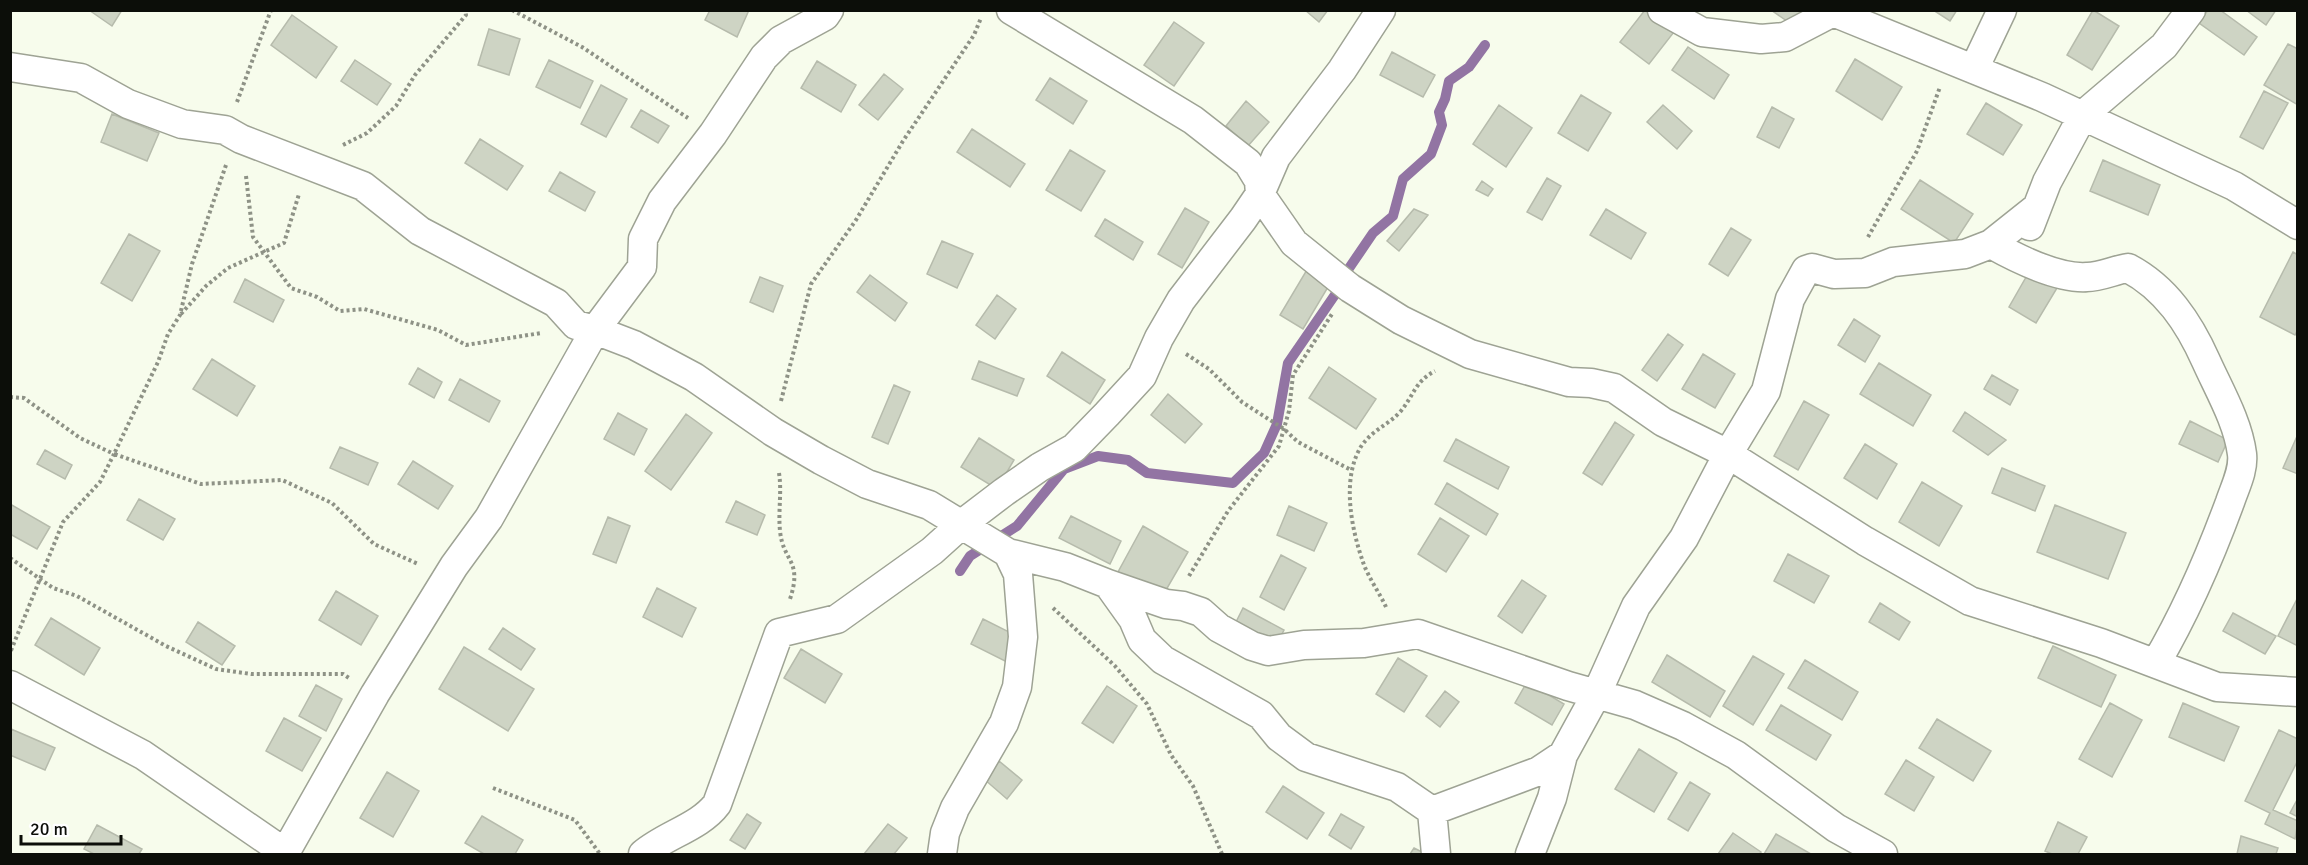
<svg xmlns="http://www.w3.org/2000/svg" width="2308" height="865" viewBox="0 0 2308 865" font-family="Signika,sans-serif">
<rect width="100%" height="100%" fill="#f7fcec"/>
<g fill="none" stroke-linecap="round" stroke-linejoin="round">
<path stroke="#9274a3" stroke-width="10" d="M960 571 970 556 1017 526 1064 469 1098 456 1128 460 1147 473 1233 483 1264 453 1277 424 1288 363 1341 286V280L1373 233 1393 216 1403 179 1431 154 1442 125 1439 112 1445 99 1449 81 1469 67 1485 45"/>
</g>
<path fill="#ced4c4" stroke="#b6bbac" stroke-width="1.5" d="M89 10H122L112 26Z
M710 10H749L737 37 705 20Z
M1305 10H1328L1319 22Z
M1645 10 1674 32 1649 64 1620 42Z
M1771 10H1804L1794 26Z
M1933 10H1957L1950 21Z
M2093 10 2119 26 2092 70 2067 55Z
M2208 10H2220L2257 37 2244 55 2199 23Z
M2246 10H2276L2266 25Z
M292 15 337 47 316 78 271 45Z
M1174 22 1204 43 1174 86 1144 65Z
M489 29 520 39 509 75 478 65Z
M2288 44 2298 49V105L2264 85Z
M1688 47 1729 75 1714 99 1672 70Z
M1392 52 1435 75 1423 97 1380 75Z
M1855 59 1902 87 1882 120 1836 91Z
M355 60 391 84 377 105 341 81Z
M549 60 593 81 580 108 536 87Z
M817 61 856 85 841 112 801 88Z
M884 74 903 89 878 120 859 105Z
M1050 78 1087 101 1073 124 1036 100Z
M601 85 627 99 606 137 581 124Z
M2264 91 2288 103 2263 149 2240 137Z
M1581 95 1611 113 1588 151 1558 133Z
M1246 101 1269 122 1248 146 1226 126Z
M1986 103 2022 125 2003 155 1967 134Z
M1499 105 1532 128 1506 167 1473 144Z
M1663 105 1692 131 1677 149 1647 122Z
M1772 107 1794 119 1779 148 1757 137Z
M641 110 669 126 658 143 631 127Z
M112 114 159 133 147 161 101 142Z
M972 129 1025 164 1010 187 957 152Z
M480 139 523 166 507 190 465 163Z
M1070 150 1105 171 1081 211 1046 190Z
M2103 160 2160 185 2148 215 2090 191Z
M560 172 595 192 585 211 549 191Z
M1547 178 1561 186 1542 220 1527 212Z
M1920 180 1973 214 1954 243 1901 209Z
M1482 181 1493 189 1488 196 1476 190Z
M1185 208 1209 222 1182 268 1158 254Z
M1414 209 1428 215 1399 251 1387 241Z
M1606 209 1646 233 1631 259 1590 235Z
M1105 219 1143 242 1133 260 1095 236Z
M1731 228 1751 240 1728 276 1709 264Z
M129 234 160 251 132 301 101 283Z
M942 241 973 254 957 288 927 274Z
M2293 252 2298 255V329L2295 335 2260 317Z
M1308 268 1331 282 1303 329 1280 315Z
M2029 272 2057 288 2036 323 2009 307Z
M870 275 907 303 895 321 857 292Z
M760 277 783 286 773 312 750 302Z
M245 279 284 300 273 322 234 302Z
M997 295 1016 309 995 339 976 325Z
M1854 319 1880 336 1865 362 1838 345Z
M1668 334 1683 345 1657 381 1642 370Z
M1062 352 1105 380 1090 404 1047 376Z
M1703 354 1735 374 1715 408 1682 389Z
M212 359 255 386 237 416 193 389Z
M979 361 1024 379 1017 396 972 379Z
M1879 363 1931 395 1913 426 1860 394Z
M1329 367 1376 399 1356 429 1309 398Z
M418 368 442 382 434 398 409 384Z
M1992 375 2018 390 2010 405 1984 389Z
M460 379 500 401 489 422 449 400Z
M894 385 910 392 888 444 872 437Z
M1168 394 1202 424 1185 443 1151 415Z
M1804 401 1829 415 1798 470 1774 456Z
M1965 412 2006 440 1988 455 1953 431Z
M618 413 647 429 634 455 604 439Z
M686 414 712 433 671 490 645 471Z
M2190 421 2228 440 2218 462 2179 444Z
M1615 422 1634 435 1602 485 1583 473Z
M2298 434V474L2283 468Z
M979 438 1014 460 997 489 961 467Z
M1456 439 1509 467 1498 489 1444 461Z
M1865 444 1897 464 1877 499 1844 478Z
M340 447 378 463 368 485 330 468Z
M45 450 72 465 65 479 37 464Z
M413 461 453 486 438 509 398 484Z
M2002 468 2045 486 2035 511 1992 493Z
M1922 482 1962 506 1939 546 1899 522Z
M1447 483 1498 514 1486 535 1435 504Z
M139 499 175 519 163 540 127 520Z
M736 501 765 515 757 535 726 522Z
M10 504 50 527 37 549 10 534Z
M2055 505 2126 533 2108 579 2037 552Z
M1289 506 1327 523 1314 551 1277 535Z
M1071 516 1121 541 1110 564 1059 538Z
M608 517 630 526 616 563 593 554Z
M1440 518 1469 536 1446 572 1418 554Z
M1143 526 1188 552 1162 597 1118 572Z
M1788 554 1829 576 1814 603 1774 581Z
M1281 555 1306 568 1284 610 1260 597Z
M1522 580 1546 596 1522 633 1498 616Z
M657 588 696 608 682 637 643 617Z
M336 591 378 616 361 645 319 620Z
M2298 597V646L2278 636Z
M1880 603 1910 622 1899 640 1869 622Z
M1243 608 1284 630 1274 650 1233 628Z
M2233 613 2276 636 2265 654 2223 631Z
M51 618 100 648 84 675 35 645Z
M983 619 1021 638 1009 663 971 644Z
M198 622 235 646 222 665 186 642Z
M503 628 535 649 521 670 489 649Z
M2053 646 2116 675 2101 707 2038 678Z
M464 647 534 689 508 731 439 689Z
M801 649 842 674 825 703 784 678Z
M1667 655 1725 691 1710 717 1652 682Z
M1753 656 1784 674 1753 725 1723 706Z
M1398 658 1427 676 1404 712 1376 694Z
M1805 660 1858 692 1842 720 1788 688Z
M1527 682 1564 704 1552 725 1515 703Z
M316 685 342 699 326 731 299 716Z
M1107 686 1137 706 1113 743 1082 723Z
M1445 691 1459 702 1440 727 1426 716Z
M2110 703 2142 720 2112 777 2079 759Z
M2183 703 2239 727 2224 761 2169 737Z
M1781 705 1831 735 1816 760 1766 730Z
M284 718 321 738 302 771 266 751Z
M1937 719 1991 751 1973 781 1919 748Z
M11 729 55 748 45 770 10 755Z
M2279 730 2298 739V760L2273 810 2298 821 2295 839 2265 824 2270 813 2245 801Z
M1639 749 1677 773 1654 812 1615 789Z
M1906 760 1934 777 1914 811 1885 794Z
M999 761 1022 780 1007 799 984 779Z
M387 772 419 791 393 837 360 818Z
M1690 782 1710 794 1688 831 1668 819Z
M1283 786 1324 813 1307 839 1266 812Z
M2298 798V817L2290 813Z
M747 814 761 823 745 849 730 840Z
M1341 814 1364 827 1351 849 1329 835Z
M482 816 523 840 515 854H484L465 843Z
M2058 822 2087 837 2078 854H2052L2045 851Z
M888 824 907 838 894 854H864Z
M97 825 142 849 139 854H94L84 849Z
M1733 833 1761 852 1759 854H1718Z
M1776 834 1811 854H1764Z
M2241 836 2278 848 2276 854H2237Z
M1414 848 1426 854H1410Z"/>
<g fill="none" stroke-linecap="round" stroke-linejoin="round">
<defs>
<path id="minor" d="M1011 10 1193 120 1248 163 1259 181 1260 194 1294 243 1350 288 1401 320 1470 354 1569 382 1591 383 1614 388 1663 422 1728 454 1865 541 1970 601 2101 643 2217 687 2298 692
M1662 10 1702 32 1761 39 1785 37 1833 12 2042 97 2234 186 2298 225
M10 67 81 78 128 104 182 124 225 130 241 139 363 186 420 231 556 303 576 325 595 330 634 345 694 377 773 432 821 460 867 484 929 505 1008 553 1065 567 1108 584 1133 619 1142 640 1163 660 1261 715 1279 737 1306 757 1397 787 1432 811 1436 854
M1974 69 2002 10
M2030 226 2047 182 2083 115 2164 46 2191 10
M1991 244C2016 258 2058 279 2087 277 2101 277 2114 270 2128 268 2166 288 2189 323 2206 361 2219 390 2238 422 2242 454 2244 470 2235 487 2230 502 2209 559 2186 612 2156 663
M1108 584 1166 604 1183 606 1201 612 1219 628 1252 646 1268 651 1304 645 1364 643 1418 634 1568 686 1635 705 1683 726 1736 755 1836 828 1883 854
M10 685 143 755 287 854
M1432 811 1539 771 1563 755
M285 853 375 694 454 566 489 518 595 330 642 267 643 239 662 201 713 134 764 57 781 40 825 16 829 10
M643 854C665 835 700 827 717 804L779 633 837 619 932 551 962 524 1004 492 1040 467 1074 448 1107 414 1142 376 1159 338 1181 300 1243 219 1260 194 1276 157 1342 70 1381 10
M942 854 945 833 955 808 1004 723 1017 687 1023 637 1018 574 1008 553
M1530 854 1552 798 1563 755 1597 693 1636 606 1684 538 1728 454 1766 391 1790 299 1806 270 1812 268 1834 274 1865 273 1893 262 1965 254 1991 244 2035 209"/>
</defs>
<use href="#minor" stroke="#9ea394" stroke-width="31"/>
<path stroke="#8e9286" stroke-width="4" stroke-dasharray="3 3" stroke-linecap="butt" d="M512 10 582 47 688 118
M237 102 271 10
M343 145 367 133 396 106 415 75 466 15 465 10
M226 165 192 264 180 315 168 334 158 362 114 454 201 484 282 480 332 503 374 544 418 564
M246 176 253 237 291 288 317 297 340 311 364 309 438 330 466 345 541 333
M1868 237 1917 151 1940 87
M181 314 206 286 228 268 284 243 299 194
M1186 354 1209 369 1242 402 1284 429 1298 442 1351 470
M10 397 24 398 80 438 114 454 100 482 63 522 10 653
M781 401 811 284 856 220 903 141 974 35 981 18
M779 473C782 492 778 511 780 531 783 562 803 560 790 599
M10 558 53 588 77 596 166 646 216 669 251 674H343L349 678
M1189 576 1228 511 1279 446 1289 411 1293 375 1332 314
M1386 607C1379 592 1368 577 1363 562 1351 528 1341 477 1362 445 1374 429 1388 425 1400 412 1414 396 1414 382 1435 371
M1053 608 1115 666 1147 704 1171 755 1193 786 1222 854
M493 788 575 820 600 854"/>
<use href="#minor" stroke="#fff" stroke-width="28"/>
</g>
<rect width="2308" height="865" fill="none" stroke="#0c0e09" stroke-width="24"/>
<path d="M21 835v9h100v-9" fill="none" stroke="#0c0e09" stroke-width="3"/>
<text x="30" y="835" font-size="18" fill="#0c0e09" stroke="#ffffff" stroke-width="4.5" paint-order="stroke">20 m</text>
</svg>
